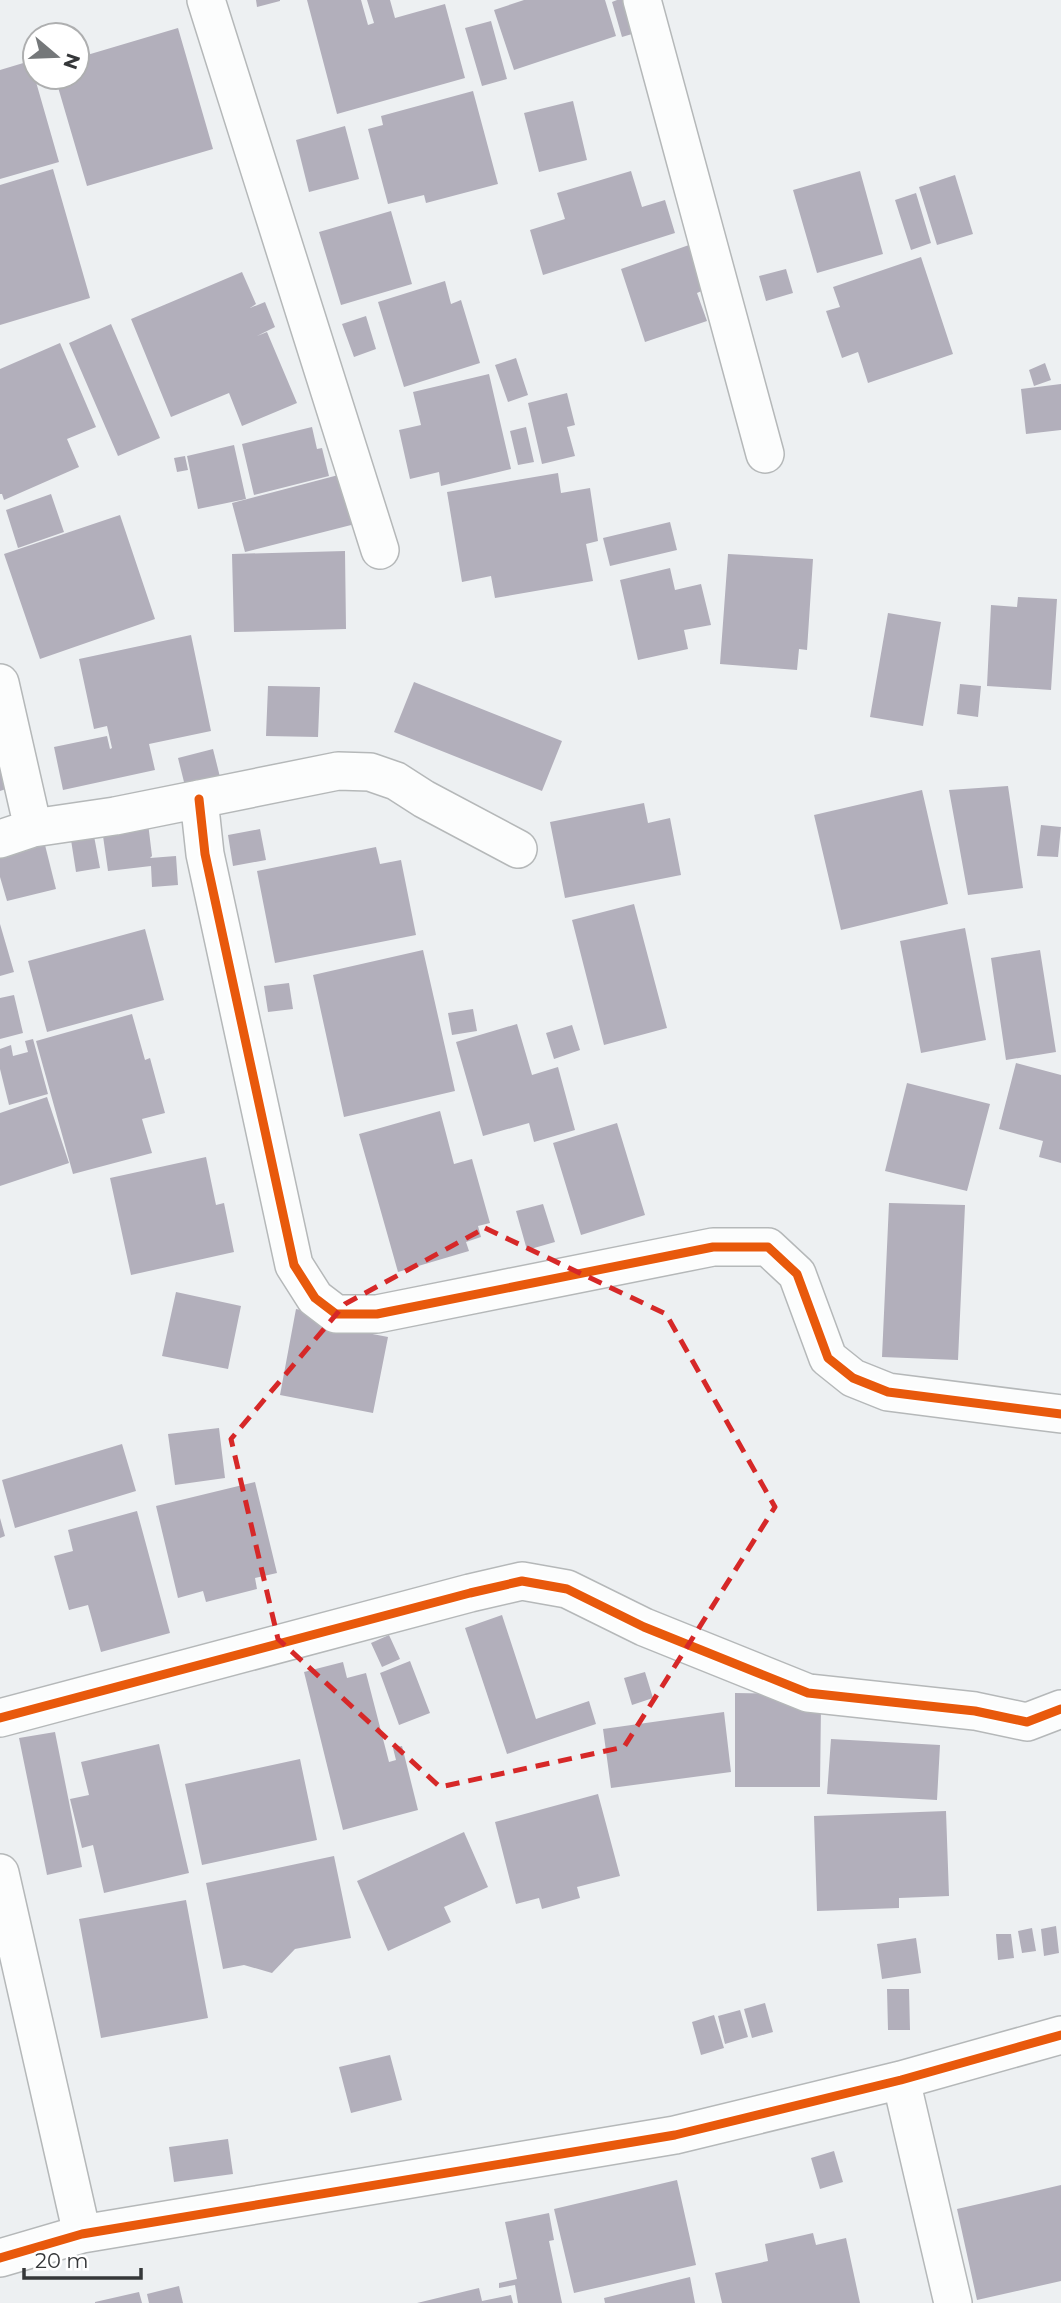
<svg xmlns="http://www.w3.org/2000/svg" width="1061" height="2303" viewBox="0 0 1061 2303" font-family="Montserrat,sans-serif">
<rect width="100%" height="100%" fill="#edf0f2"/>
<path fill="#b2afbb" d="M256 0H280V1L257 7Z
M307 0H361L368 25 374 23 367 0H390L395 18 445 4 465 78 337 114Z
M524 0H605L616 36 514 70 494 10Z
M617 0H633L642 31 622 37 612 2Z
M491 21 507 79 482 86 465 28Z
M178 28 213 149 87 186 55 77H77V58Z
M30 61 59 162 0 179V70Z
M473 91 498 184 426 203 424 195 388 204 368 129 383 125 381 116Z
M573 101 587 160 539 172 524 113Z
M345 126 359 179 309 192 296 140Z
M53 169 90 298 0 325V185Z
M631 171 642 207 665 200 675 233 543 275 530 230 565 219 557 193Z
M860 171 883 254 817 273 793 190Z
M955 175 973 234 937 245 919 187Z
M916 193 931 243 911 250 895 200Z
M391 211 412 284 341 305 319 232Z
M689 245 704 290 697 293 707 321 645 342 621 269Z
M921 257 953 354 868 383 858 352 842 358 826 311 840 307 833 287Z
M786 269 793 293 766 301 759 276Z
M242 272 256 304 250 308 265 302 275 327 257 336 267 332 297 403 242 426 229 393 171 417 131 319Z
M445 281 451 304 461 300 480 363 404 387 378 302Z
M366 316 376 349 354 357 342 324Z
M111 324 160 438 118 456 69 343Z
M60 343 96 427 67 439 79 467 4 500 2 494H0V369Z
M516 358 528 395 508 402 495 365Z
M1045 363 1051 380 1034 386 1029 370Z
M489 374 511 469 441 486 439 472 410 479 399 430 421 425 413 392Z
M1061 384V430L1026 434 1021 389Z
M567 393 575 425 567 427 575 456 542 464 528 403Z
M312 427 317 449 322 448 329 476 254 495 242 444Z
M526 427 534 462 518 465 510 431Z
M234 445 246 499 198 509 187 456Z
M185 456 188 470 177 472 174 458Z
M346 473 359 523 245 552 232 503Z
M558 473 561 493 590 488 598 541 586 544 593 581 495 598 491 576 462 582 447 492Z
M51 494 64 532 18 548 6 510Z
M120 515 155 619 40 659 4 554Z
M670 522 677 550 610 566 603 538Z
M345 551 346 629 234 632 232 554Z
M728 554 813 559 807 650 799 649 797 670 720 664Z
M670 568 675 590 701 584 711 625 684 630 688 649 638 660 620 580Z
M1018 597 1057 599 1051 690 987 686 991 605 1017 607Z
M888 613 941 622 923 726 870 717Z
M191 635 211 731 149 744 155 770 63 790 54 747 107 736 110 749 112 748 107 726 94 729 79 659Z
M414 682 562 741 542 791 394 732Z
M960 684 981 686 978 717 957 714Z
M268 686 320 687 318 737 266 736Z
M213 749 220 777 185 786 178 758Z
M0 763 9 788 0 791Z
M1008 786 1023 888 968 895 949 790Z
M922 790 948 904 841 930 814 815Z
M644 803 648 823 670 818 681 875 565 898 550 822Z
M148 823 152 856 150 858 176 856 178 885 152 887 151 866 108 871 102 829Z
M1041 825 1061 827 1058 857 1037 856Z
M260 829 266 860 233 866 228 835Z
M94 836 100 868 76 872 71 840Z
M45 845 56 889 7 901 0 877V857Z
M376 847 380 864 401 860 416 935 275 963 257 871Z
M634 904 667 1028 604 1045 572 920Z
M0 924 14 972 0 976Z
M965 928 986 1040 921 1053 900 941Z
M145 929 164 1000 47 1032 28 961Z
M423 950 455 1091 344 1117 313 975Z
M1040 950 1056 1052 1006 1060 991 958Z
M289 983 293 1009 268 1012 264 986Z
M14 995 23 1033 0 1039V998Z
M473 1009 477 1031 452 1035 448 1013Z
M132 1014 145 1060 150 1058 165 1113 142 1119 152 1153 73 1174 36 1041Z
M517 1024 532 1075 558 1067 575 1130 534 1142 529 1123 483 1136 456 1042Z
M572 1025 580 1050 554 1059 546 1033Z
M33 1039 48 1094 9 1105 0 1069V1049L11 1045 13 1056 28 1052 25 1041Z
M1016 1063 1061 1075V1163L1039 1157 1043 1141 999 1129Z
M907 1083 990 1104 967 1191 885 1171Z
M47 1097 69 1163 0 1186V1113Z
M440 1111 454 1164 472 1159 490 1223 478 1226 481 1237 466 1242 469 1251 398 1272 359 1134Z
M617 1123 645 1215 581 1235 553 1143Z
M206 1157 216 1205 224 1203 234 1252 131 1275 110 1178Z
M889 1203 965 1205 958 1360 882 1357Z
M543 1204 555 1242 527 1250 516 1211Z
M176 1292 241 1306 228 1369 162 1356Z
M296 1309 328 1315 326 1325 388 1337 373 1413 280 1395Z
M219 1428 225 1478 175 1485 168 1434Z
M122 1444 136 1491 15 1528 2 1480Z
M255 1482 277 1573 255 1578 257 1589 206 1602 203 1591 178 1598 156 1506Z
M137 1511 170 1633 101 1652 88 1605 69 1610 54 1556 73 1551 68 1530Z
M0 1518 5 1536 0 1538Z
M502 1615 536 1719 589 1701 596 1724 507 1754 465 1628Z
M389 1635 400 1659 382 1667 371 1643Z
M410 1661 430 1713 399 1725 380 1673Z
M343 1662 347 1678 366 1673 389 1762 396 1760 393 1748 402 1746 418 1810 343 1830 304 1672Z
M645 1672 653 1698 632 1705 624 1678Z
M735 1693 787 1694V1704L821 1705 820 1787H735Z
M724 1712 731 1772 611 1788 603 1729Z
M55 1732 82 1867 47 1875 19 1738Z
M831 1739 940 1745 937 1800 827 1794Z
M159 1744 189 1873 104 1893 93 1845 82 1848 70 1799 89 1795 81 1762Z
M300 1759 317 1840 202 1865 185 1784Z
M598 1794 620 1876 577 1887 580 1898 542 1909 539 1898 516 1904 495 1822Z
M946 1811 949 1896 899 1898V1908L817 1911 814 1816Z
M464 1832 488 1887 444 1907 451 1922 388 1951 357 1881Z
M334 1856 351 1938 295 1949 272 1973 244 1965 223 1969 206 1883Z
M186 1900 208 2018 101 2038 79 1919Z
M1056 1926 1059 1953 1044 1956 1041 1929Z
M1032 1928 1036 1951 1022 1953 1018 1931Z
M996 1934H1011L1014 1958 998 1960Z
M916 1938 921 1973 882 1979 877 1944Z
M887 1989H909L910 2030H888Z
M765 2003 773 2032 752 2038 744 2009Z
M740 2010 748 2037 725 2044 718 2016Z
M714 2015 724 2048 701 2055 692 2022Z
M390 2055 402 2100 351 2113 339 2067Z
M228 2139 233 2174 174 2182 169 2147Z
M834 2151 843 2182 820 2189 811 2158Z
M677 2180 696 2265 574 2293 554 2209Z
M1061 2185V2281L977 2300 957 2209Z
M549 2213 554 2240 549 2241 562 2303H518L515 2285 499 2288V2283L517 2279 505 2222Z
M813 2233 816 2245 846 2238 860 2303H722L715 2273 768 2261 765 2244Z
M690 2277 695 2303H605L604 2298Z
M179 2286 183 2303H149L147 2294Z
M479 2288 482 2301 511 2295 513 2303H417Z
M139 2292 142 2303H95V2302Z"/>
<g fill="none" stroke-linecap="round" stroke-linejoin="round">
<defs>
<path id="street" d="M206 0 380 550
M642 0 765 454
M0 683 33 828
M199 799 205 854 294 1265 315 1298 336 1314H377L713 1247H768L797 1274 828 1358 853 1378 888 1392 1061 1414
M0 839 33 828 115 816 338 771 370 772 396 781 424 799 518 849
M0 1718 470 1593 522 1581 567 1589 644 1627 808 1693 975 1711 1027 1722 1061 1709
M0 1873 82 2234
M901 2080 953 2303
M0 2258 82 2234 675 2135 901 2080 1061 2035"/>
</defs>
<use href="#street" stroke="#b5b8b9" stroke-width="40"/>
<use href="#street" stroke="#fcfdfd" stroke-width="37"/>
<defs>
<path id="cycleway" d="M199 799 205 854 294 1265 315 1298 336 1314H377L713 1247H768L797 1274 828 1358 853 1378 888 1392 1061 1414
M0 1718 470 1593 522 1581 567 1589 644 1627 808 1693 975 1711 1027 1722 1061 1709
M0 2258 82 2234 675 2135 901 2080 1061 2035"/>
</defs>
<use href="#cycleway" stroke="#fff" stroke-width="13"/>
<use href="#cycleway" stroke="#e8590c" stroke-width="9"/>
</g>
<path fill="none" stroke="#d62828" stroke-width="5" stroke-dasharray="14 9" stroke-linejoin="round" d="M485 1228 666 1314 775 1507 624 1747 440 1787 278 1639 231 1439 345 1304Z"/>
<g transform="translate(56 56) rotate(109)"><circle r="33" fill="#ffffff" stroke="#aeafb0" stroke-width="2"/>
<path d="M0-5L12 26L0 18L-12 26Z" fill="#75787a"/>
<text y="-10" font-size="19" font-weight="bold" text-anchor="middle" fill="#353739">N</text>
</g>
<path d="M24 2268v10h117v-10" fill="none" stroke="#353739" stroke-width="3.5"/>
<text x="35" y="2268" font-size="21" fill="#353739" stroke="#ffffff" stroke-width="5" paint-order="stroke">20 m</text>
</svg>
